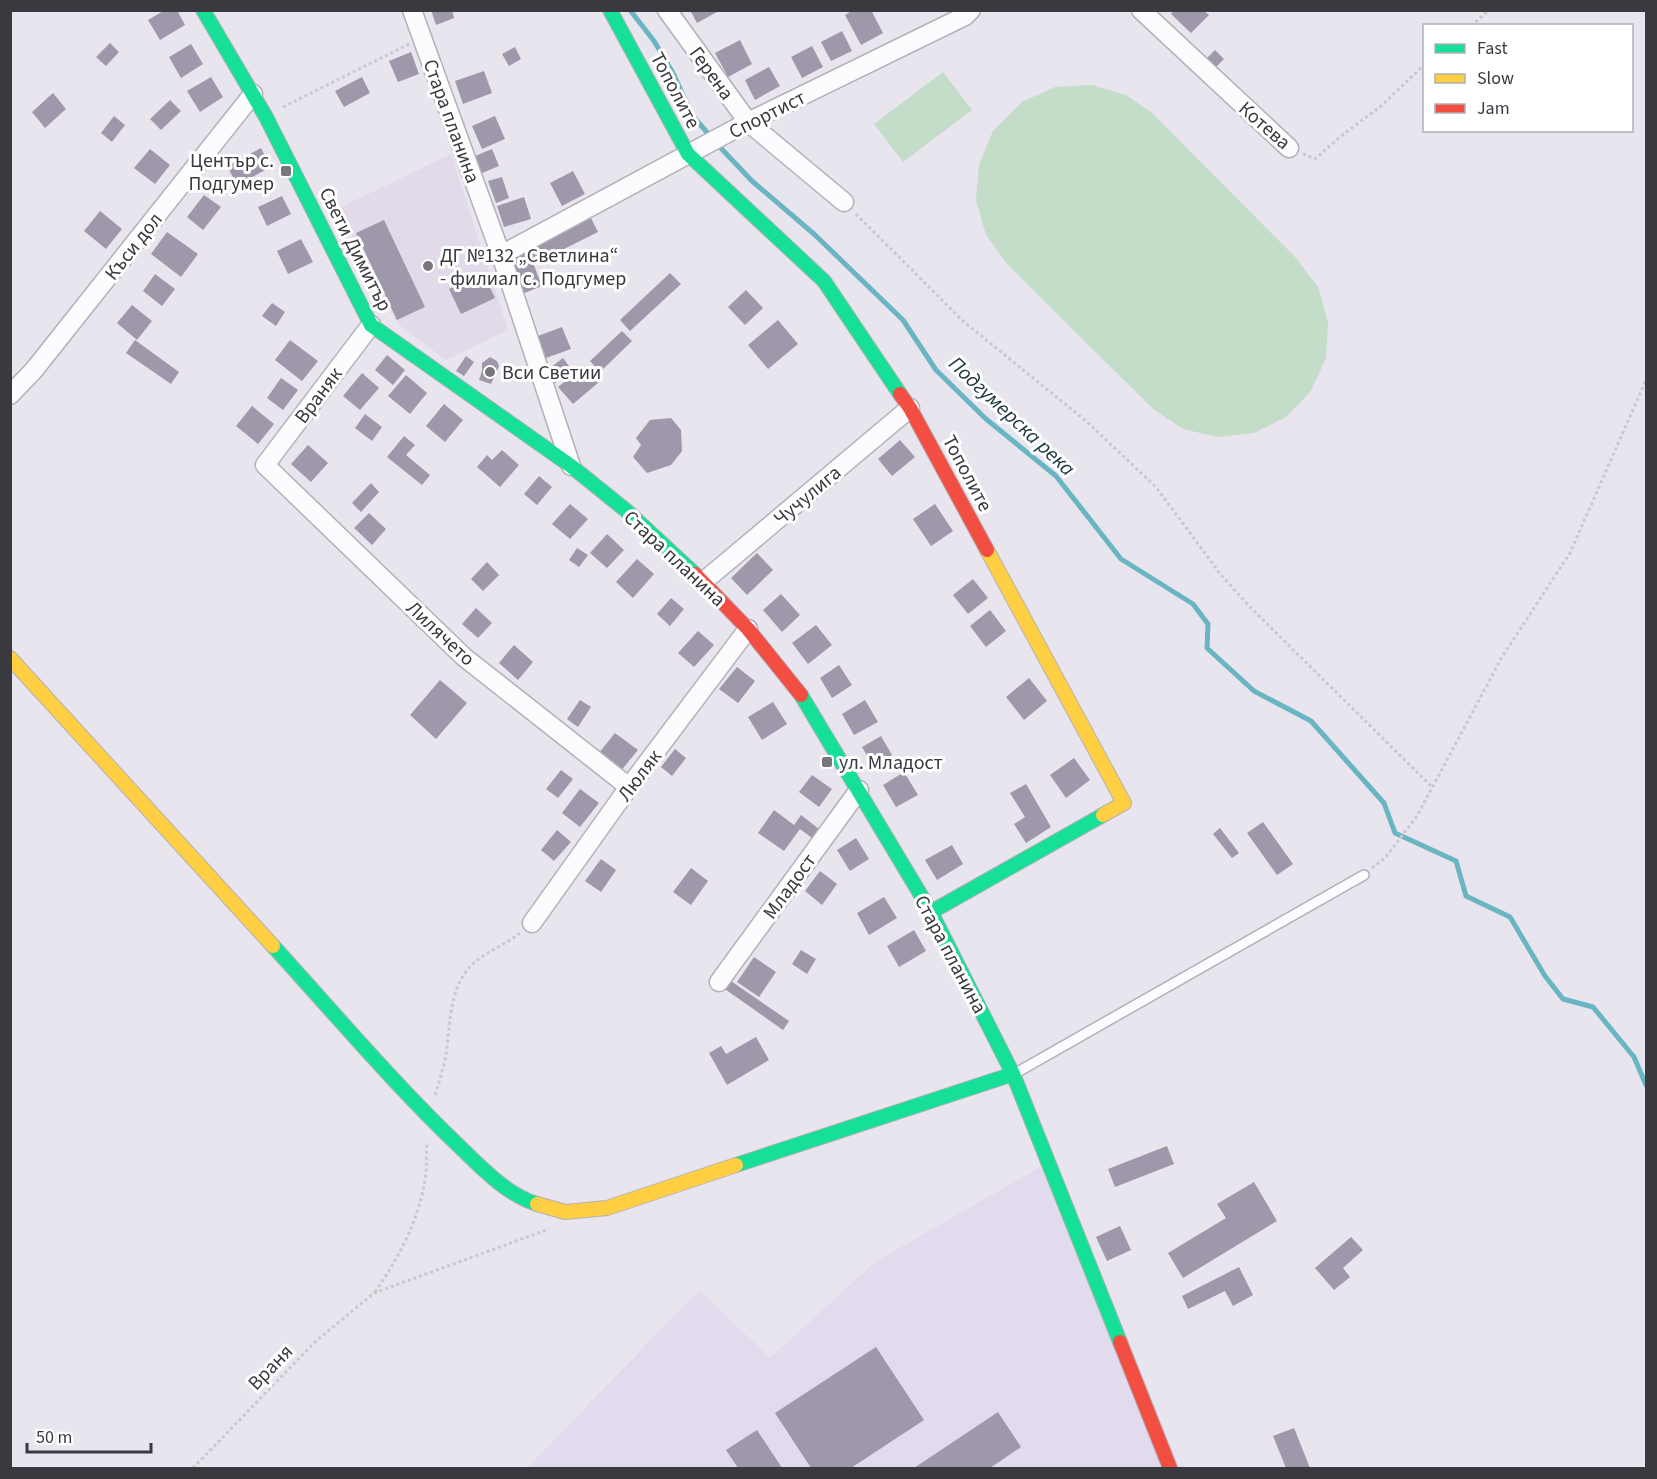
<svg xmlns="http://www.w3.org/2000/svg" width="1657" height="1479" viewBox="0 0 1657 1479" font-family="'Source Sans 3',sans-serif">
<rect width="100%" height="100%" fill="#e8e5ef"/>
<path fill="#e1dbed" d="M1049 1162 1170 1468H527L699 1290 770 1358 875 1262Z"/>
<path fill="#e2d9e9" d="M451 154 508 330 446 360 398 324 337 209Z"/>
<path fill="#c3ddc8" d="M943 72 972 110 903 162 874 124Z
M1092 85 1126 95 1152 113 1296 258 1318 287 1328 322 1326 358 1311 391 1286 417 1254 433 1218 437 1183 429 1153 409 1008 265 986 235 976 200 979 164 993 131 1022 102 1055 87Z"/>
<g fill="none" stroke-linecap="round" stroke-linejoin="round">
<path stroke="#69b5c1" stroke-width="5" d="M630 10 654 41 673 73 692 115 711 137
M717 144 752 181 814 234 903 320 936 370 986 419 1056 476 1121 559 1193 604 1208 624 1207 648 1254 691 1311 721 1384 803 1395 833 1456 861 1466 896 1510 917 1545 976 1563 999 1593 1007 1634 1057 1646 1085"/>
</g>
<path fill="#9f97aa" d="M165 10H177L185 25 160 40 148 20Z
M431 10H452L454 18 436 25Z
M690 10H716L717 12 697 23Z
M853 10H871L883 33 861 45 845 15Z
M1174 10H1203L1209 15 1191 33 1171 14Z
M842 31 852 51 831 61 821 42Z
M740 40 752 64 728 77 715 53Z
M110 43 119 52 106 66 96 57Z
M191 44 203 64 181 78 169 57Z
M812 46 823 67 802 78 791 57Z
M515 47 521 59 509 66 502 54Z
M1215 50 1224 59 1212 71 1203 62Z
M411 52 419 74 398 82 389 61Z
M769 67 780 86 755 100 745 80Z
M484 71 492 93 463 104 455 81Z
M211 77 223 97 200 112 187 91Z
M362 77 370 93 344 107 335 91Z
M53 93 66 109 45 128 32 112Z
M170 100 181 111 161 130 150 119Z
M114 116 125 125 112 142 101 133Z
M495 116 505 139 482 149 472 126Z
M261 148 271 167 237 185 227 166Z
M150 149 170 165 155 184 134 168Z
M492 149 499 166 482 173 475 156Z
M573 171 585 194 562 206 550 183Z
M502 177 509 198 496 203 488 181Z
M204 195 221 207 203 230 187 217Z
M282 196 291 214 267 226 258 207Z
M524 197 531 219 504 227 497 206Z
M100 211 122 229 106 249 84 231Z
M591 218 598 232 544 259 537 246Z
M384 220 425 307 397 320 356 233Z
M167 232 198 254 181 277 151 254Z
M301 239 313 262 288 274 277 251Z
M536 248 540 260 533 263 542 286 522 294 508 259Z
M483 273 495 298 461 314 449 289Z
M670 273 681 284 630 331 620 320Z
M155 274 175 289 162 306 143 291Z
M746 290 763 308 745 325 728 307Z
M272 303 285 312 276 326 262 316Z
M132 305 152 321 137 340 117 323Z
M778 320 798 344 768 369 748 345Z
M562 327 571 349 546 358 538 336Z
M622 331 632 341 600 372 590 361Z
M135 340 179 372 171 384 126 353Z
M290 340 318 361 302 381 275 360Z
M387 355 405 370 393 385 375 370Z
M466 356 474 362 464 376 456 371Z
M490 357 497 361 499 366 491 384 479 380 482 371V363Z
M563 358 572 370 551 386 542 374Z
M584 366 598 383 573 404 558 387Z
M362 373 379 388 360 410 343 396Z
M406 375 427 393 410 414 388 396Z
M281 378 298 390 283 410 267 398Z
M444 404 463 420 445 442 426 426Z
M252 406 274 424 258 444 236 426Z
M365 414 382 427 372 441 355 428Z
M671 418 681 430 682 451 671 465 647 473 633 457 641 445 636 438 650 420Z
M404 436 415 445 406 455 430 475 422 485 387 457Z
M900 440 915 457 892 476 878 459Z
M308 445 328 463 311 482 291 464Z
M502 450 519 465 500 487 477 467 487 455 492 460Z
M539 476 552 487 537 505 524 494Z
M371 483 379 492 361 512 352 503Z
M570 504 588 519 570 539 552 524Z
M935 504 953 531 931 546 913 519Z
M369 513 386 529 372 545 354 528Z
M607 534 624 550 607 568 590 553Z
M577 548 588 555 579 567 569 560Z
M757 553 773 570 747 595 731 578Z
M637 559 654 574 633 598 616 582Z
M487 562 499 575 483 591 471 579Z
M973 579 988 598 968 614 953 595Z
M781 594 800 615 782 632 763 610Z
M671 598 684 609 670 626 657 614Z
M476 608 492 623 478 638 462 624Z
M990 610 1006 631 986 647 970 626Z
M816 625 832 645 808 664 792 643Z
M698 631 714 645 694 667 678 653Z
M514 645 533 662 518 680 499 663Z
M839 665 852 685 832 698 820 678Z
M737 667 755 681 738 703 719 689Z
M1029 678 1047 701 1024 720 1006 697Z
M440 680 467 703 436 739 410 715Z
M580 700 591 707 578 727 567 719Z
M865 700 878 722 854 735 842 714Z
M773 702 787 724 762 740 748 717Z
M615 733 638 750 620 772 598 754Z
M881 736 892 755 873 766 862 747Z
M675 749 686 758 672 776 661 767Z
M1074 758 1090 780 1066 798 1050 775Z
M561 770 573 779 558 798 546 789Z
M904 772 918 795 896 807 883 785Z
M812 775 832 789 819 807 799 792Z
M1026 784 1051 827 1026 843 1014 824 1025 817 1010 793Z
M580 789 599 803 580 827 562 813Z
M774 810 794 825 801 815 819 829 812 838 800 829 784 851 758 833Z
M1263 822 1293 864 1277 875 1247 833Z
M1220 828 1239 853 1232 858 1213 834Z
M557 830 571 842 554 861 541 850Z
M856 838 869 859 850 871 837 850Z
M952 845 963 864 937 880 925 860Z
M601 859 616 870 601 892 585 881Z
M691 868 708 881 691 905 673 892Z
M820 871 837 884 822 905 805 891Z
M884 897 897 918 869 935 857 913Z
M914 930 926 951 899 967 887 946Z
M801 950 816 959 807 974 792 964Z
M754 957 776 972 759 997 737 982Z
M728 979 789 1021 783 1030 722 987Z
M756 1037 769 1060 727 1085 709 1053 721 1046 726 1054Z
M1167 1146 1174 1164 1115 1187 1108 1169Z
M1254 1182 1277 1221 1183 1278 1168 1253 1226 1218 1217 1204Z
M1120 1226 1131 1250 1107 1261 1096 1237Z
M1351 1237 1363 1250 1343 1268 1350 1277 1334 1290 1315 1268Z
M1239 1267 1253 1295 1233 1306 1225 1291 1188 1309 1182 1296Z
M876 1347 924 1420 851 1468H811L775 1413Z
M998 1412 1021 1447 990 1468H914Z
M1294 1428 1310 1468H1286L1273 1436Z
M757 1430 782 1468H738L726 1450Z"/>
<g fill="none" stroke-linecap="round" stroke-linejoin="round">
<defs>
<path id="lane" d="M1014 1074 1364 875"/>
<path id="street" d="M412 10 501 255 571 466
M667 10 748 122 844 202
M1141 10 1289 148
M501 255 748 122 965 16 971 10
M371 325 265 465 464 657 629 787
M10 395 34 370 253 94
M703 582 910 408
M532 923 629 787 748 629
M719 982 859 790"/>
<path id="fast" d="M203 10 266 117 371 325 571 466 628 512 695 574
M610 10 688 154 824 281 900 394
M801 695 931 912 1013 1074 1120 1342
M931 912 1103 815
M273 946C335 1014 394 1084 460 1147 482 1168 507 1195 537 1204
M736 1165 1013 1074"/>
<path id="slow" d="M987 550 1124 803 1103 815
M10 658 273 946
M537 1204 565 1212 607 1208 736 1165"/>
<path id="jam" d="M900 394 910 408 987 550
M695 574 748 629 801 695
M1120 1342 1170 1468"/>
</defs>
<use href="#lane" stroke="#b3b0b8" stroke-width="12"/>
<use href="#street" stroke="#b3b0b8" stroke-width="21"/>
<use href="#fast" stroke="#b3b0b8" stroke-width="16"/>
<use href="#slow" stroke="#b3b0b8" stroke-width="16"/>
<use href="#jam" stroke="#b3b0b8" stroke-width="16"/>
<path stroke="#c9c8cb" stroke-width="3" stroke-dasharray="3 3" stroke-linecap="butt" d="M1471 26 1489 10
M283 107 409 44
M1303 154 1315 159 1341 136 1380 107 1424 65
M856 214 963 321 1086 421 1156 487 1221 575 1251 608 1432 787
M1372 868 1385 858 1417 816 1502 657 1570 553 1646 380
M435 1095C439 1081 444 1068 446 1054 450 1027 449 993 467 970 481 953 504 946 520 933
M375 1292C399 1257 418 1222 425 1180 427 1168 426 1155 427 1142
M193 1468 315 1342 374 1293 549 1229"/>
<use href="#lane" stroke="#fcfbfd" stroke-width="9"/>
<use href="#street" stroke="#fcfbfd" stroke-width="18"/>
<use href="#fast" stroke="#16e098" stroke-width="14"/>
<use href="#slow" stroke="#ffcf43" stroke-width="14"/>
<use href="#jam" stroke="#f24e42" stroke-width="14"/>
</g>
<g fill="#78757d" stroke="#fff" stroke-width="2">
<rect x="280" y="165" width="12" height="12" rx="3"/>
<circle cx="428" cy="266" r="6"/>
<circle cx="490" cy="372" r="6"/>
<rect x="821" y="756" width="12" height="12" rx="3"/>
</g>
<g text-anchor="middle" stroke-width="6" stroke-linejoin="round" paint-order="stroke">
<g font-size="20" fill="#3b3940" stroke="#fff">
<text transform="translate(712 73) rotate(54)" y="7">Герена</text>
<text transform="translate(676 90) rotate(62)" y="7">Тополите</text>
<text transform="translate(767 114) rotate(-27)" y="7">Спортист</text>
<text transform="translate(452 121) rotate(70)" y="7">Стара планина</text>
<text transform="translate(1265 125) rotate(41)" y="7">Котева</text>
<text transform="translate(133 246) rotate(-52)" y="7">Къси дол</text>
<text transform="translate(356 249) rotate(63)" y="7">Свети Димитър</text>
<text transform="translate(318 395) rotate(-53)" y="7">Враняк</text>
<text transform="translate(968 473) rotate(62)" y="7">Тополите</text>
<text transform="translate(807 495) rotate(-40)" y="7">Чучулига</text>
<text transform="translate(675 558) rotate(43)" y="7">Стара планина</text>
<text transform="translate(441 633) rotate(43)" y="7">Лилячето</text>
<text transform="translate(639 775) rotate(-53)" y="7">Люляк</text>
<text transform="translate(789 886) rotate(-54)" y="7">Младост</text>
<text transform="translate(951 954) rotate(62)" y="7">Стара планина</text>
<text transform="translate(270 1367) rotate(-46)" y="7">Враня</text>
</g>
<g font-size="20" fill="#3b3940" stroke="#fff" text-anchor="start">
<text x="274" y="167" text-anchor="end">Център с.<tspan x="274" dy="23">Подгумер</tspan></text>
<text x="440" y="262">ДГ №132 „Светлина“<tspan x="440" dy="23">- филиал с. Подгумер</tspan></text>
<text x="502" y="379">Вси Светии</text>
<text x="839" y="769">ул. Младост</text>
</g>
<g font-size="21" font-style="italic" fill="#1d3538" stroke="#fff">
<text transform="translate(1012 416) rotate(43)" y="7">Подгумерска река</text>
</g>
</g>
<rect width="1657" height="1479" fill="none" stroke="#3b3940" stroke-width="24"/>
<rect x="1423" y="24" width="210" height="108" fill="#ffffff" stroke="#b1b0b3" stroke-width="1.5"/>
<rect x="1435" y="44" width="30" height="9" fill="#16e098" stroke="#b1b0b3" stroke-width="1.5"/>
<text x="1477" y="54" font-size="18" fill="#3b3940">Fast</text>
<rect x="1435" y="74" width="30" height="9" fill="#ffcf43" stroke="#b1b0b3" stroke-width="1.5"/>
<text x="1477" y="84" font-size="18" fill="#3b3940">Slow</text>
<rect x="1435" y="104" width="30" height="9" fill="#f24e42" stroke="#b1b0b3" stroke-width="1.5"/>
<text x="1477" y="114" font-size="18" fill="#3b3940">Jam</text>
<path d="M27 1443v9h124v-9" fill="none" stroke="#3b3940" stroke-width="3"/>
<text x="36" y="1443" font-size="18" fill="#3b3940" stroke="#ffffff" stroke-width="4.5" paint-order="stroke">50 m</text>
</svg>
